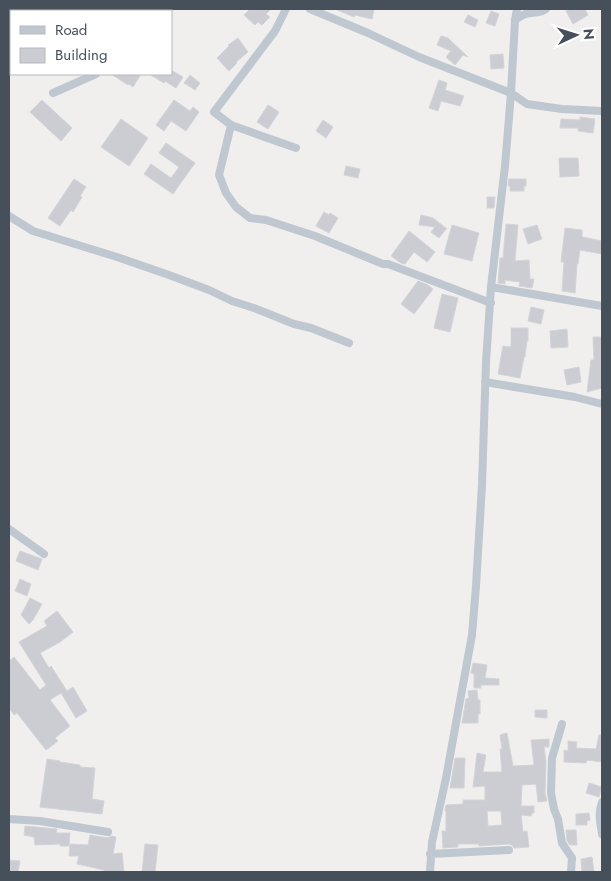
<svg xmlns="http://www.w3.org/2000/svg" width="611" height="881" viewBox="0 0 611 881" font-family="Jost,sans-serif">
<rect width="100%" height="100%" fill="#f1eeee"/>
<path fill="#cbcdd3" stroke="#d2d4da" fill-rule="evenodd" d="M250 9H271L266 14 270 17 262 25 258 22 255 25 244 15Z
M335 9H374L372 19 355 15 354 17Z
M570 9H585L588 15 573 24 566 11Z
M491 11 499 14 495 26 486 23Z
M468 15 478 20 475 27 464 22Z
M441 36 448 38 468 57 463 55 455 65 446 57 451 51 437 45Z
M238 38 248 52 236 62 237 63 229 71 217 58 229 46 228 45Z
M503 54 504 68 491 69 490 55Z
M171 70 183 77 176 88 165 81 164 83 149 74H171Z
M111 74H141L133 87 129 84 128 85Z
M190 75 200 83 195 90 184 83Z
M439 80 447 83 445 90 464 96 460 106 441 101 438 111 429 108Z
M42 100 72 128 61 141 30 112Z
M174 100 190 111 193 107 199 112 186 131 171 121 164 131 156 125Z
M268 105 279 112 268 129 257 122Z
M580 117 595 119 593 133 578 131V128H560L561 119 580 120Z
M121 119 148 138 129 166 101 147Z
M323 120 333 127 326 138 316 131Z
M166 143 195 163 173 194 144 174 151 164 171 178 179 167 159 153Z
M559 158H578L579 176 560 177Z
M346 166 360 169 358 178 344 175Z
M74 179 86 187 80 196 82 197 73 212 71 210 60 226 48 218Z
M509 179H526V186H524V191H510V186H508Z
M487 197H495L494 208H487Z
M324 212 329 215 330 213 338 218 329 233 316 226Z
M421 215 433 218 447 229H446L439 238 431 232 435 227 419 225Z
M506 224 518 225 515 261 529 260 530 279H534L532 288 519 286 520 282 505 280V284L498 283 500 258H503Z
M452 225 479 233 472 261 444 254Z
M537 225 542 239 528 244 523 229Z
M565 228 582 230V237L602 241V254L580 250 578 264H577L575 293 562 291 564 262H561Z
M409 231 435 252 427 262 414 252 405 264 401 263 391 256Z
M418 281 428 285 433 289 414 314 401 304Z
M442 294 458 298 450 332 434 328Z
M531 307 544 310 541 324 528 321Z
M511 328H528V341H527L525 357H524L520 378 498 374 503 346 511 347Z
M567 329 568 347 551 348 550 331Z
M593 337H602V388L587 392 591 360H594Z
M579 367 581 382 567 385 564 370Z
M20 551 42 559 38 570 16 561Z
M20 579 31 584 27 596 15 591Z
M30 598 42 604 33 620 29 624 21 615Z
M57 611 73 632 60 642 40 653 49 668 51 666 67 691 73 687 87 711 76 718 61 693 50 700 70 726 55 738 58 741 46 750 17 713 14 715 9 708V661L14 657 40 690 46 685 19 642 47 626 44 621Z
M473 663 487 665 485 678 499 679V685H481V688H474V674L471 673Z
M477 690 478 700H480V714H478V723H462L466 699 469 698 468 691Z
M535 710H547V718L535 717Z
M507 733 513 766 534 765 531 740 549 739V747H544L546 762 545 793 547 801 538 802 536 784 522 785 521 806H534V813H532L531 816 521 815 523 832 527 831 529 847 514 848 512 845 509 844 479 846V844H458V847L443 848 442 831H446V811H445L446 805 463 804V800H485V786L473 787 477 753 486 755 483 772H502L500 749H502L500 735ZM487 811H501L502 825 488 826Z
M599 735H602V762L587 760 586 763 564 762V750L568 751V741L577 742 576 748 596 749Z
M455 758H465L464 788H450Z
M47 759 60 761V762L80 765V767L95 768 92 799 104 801 102 814 40 807Z
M589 783 602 787 599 797 586 793Z
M589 813 590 820 587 821V825H576V814Z
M25 826 57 829 56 833H70L69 846H60V844L35 845 34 837 24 835Z
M566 830H576L577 845H570L567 841Z
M90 835 107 838 112 836 116 837 113 854 122 853 124 872H104V870L77 864 79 856H69L70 844 88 845Z
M145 844 158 845 155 872H142Z
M592 857 594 872H582L581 859Z
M9 860 20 861 18 872H9Z"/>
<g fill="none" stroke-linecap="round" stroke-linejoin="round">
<path stroke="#bfc7d0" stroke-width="8" d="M108 9V11
M286 9 275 31 214 112 231 125 296 148
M310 9 368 33 419 57 511 93 527 104 562 109 602 111
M515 20C518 18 522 15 526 14 533 12 540 14 546 9
M53 93 96 74
M231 125 219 175 226 193 236 207 250 218 266 220 315 236 383 264H388L491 303
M9 216 33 231 117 257 169 275 209 290 232 301 254 308 294 324 311 328 349 343
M491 287 602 306
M485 382 575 397 602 404
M9 529 44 554
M562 724 552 758 551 793 554 809 558 819 562 843 572 858 571 872
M602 802C598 813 600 822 602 834
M9 819 40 821 108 832
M430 854 509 850
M430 872 432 842 446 778 472 635 476 586 482 485 486 362 491 287 505 166 511 93 515 20 517 9"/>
</g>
<rect width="611" height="881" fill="none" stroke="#46505b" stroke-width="20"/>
<rect x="10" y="10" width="162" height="65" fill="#ffffff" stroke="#b5b9bd"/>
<rect x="20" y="26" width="25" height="8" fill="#bfc7d0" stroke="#b5b9bd"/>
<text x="55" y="35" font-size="15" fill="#46505b">Road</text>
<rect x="20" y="48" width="25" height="15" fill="#cbcdd3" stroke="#b5b9bd"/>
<text x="55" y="60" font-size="15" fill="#46505b">Building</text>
<g transform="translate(576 35) rotate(86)" stroke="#ffffff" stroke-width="4" paint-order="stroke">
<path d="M0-4L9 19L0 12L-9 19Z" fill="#46505b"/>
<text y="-8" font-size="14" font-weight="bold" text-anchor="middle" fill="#46505b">N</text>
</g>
</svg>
